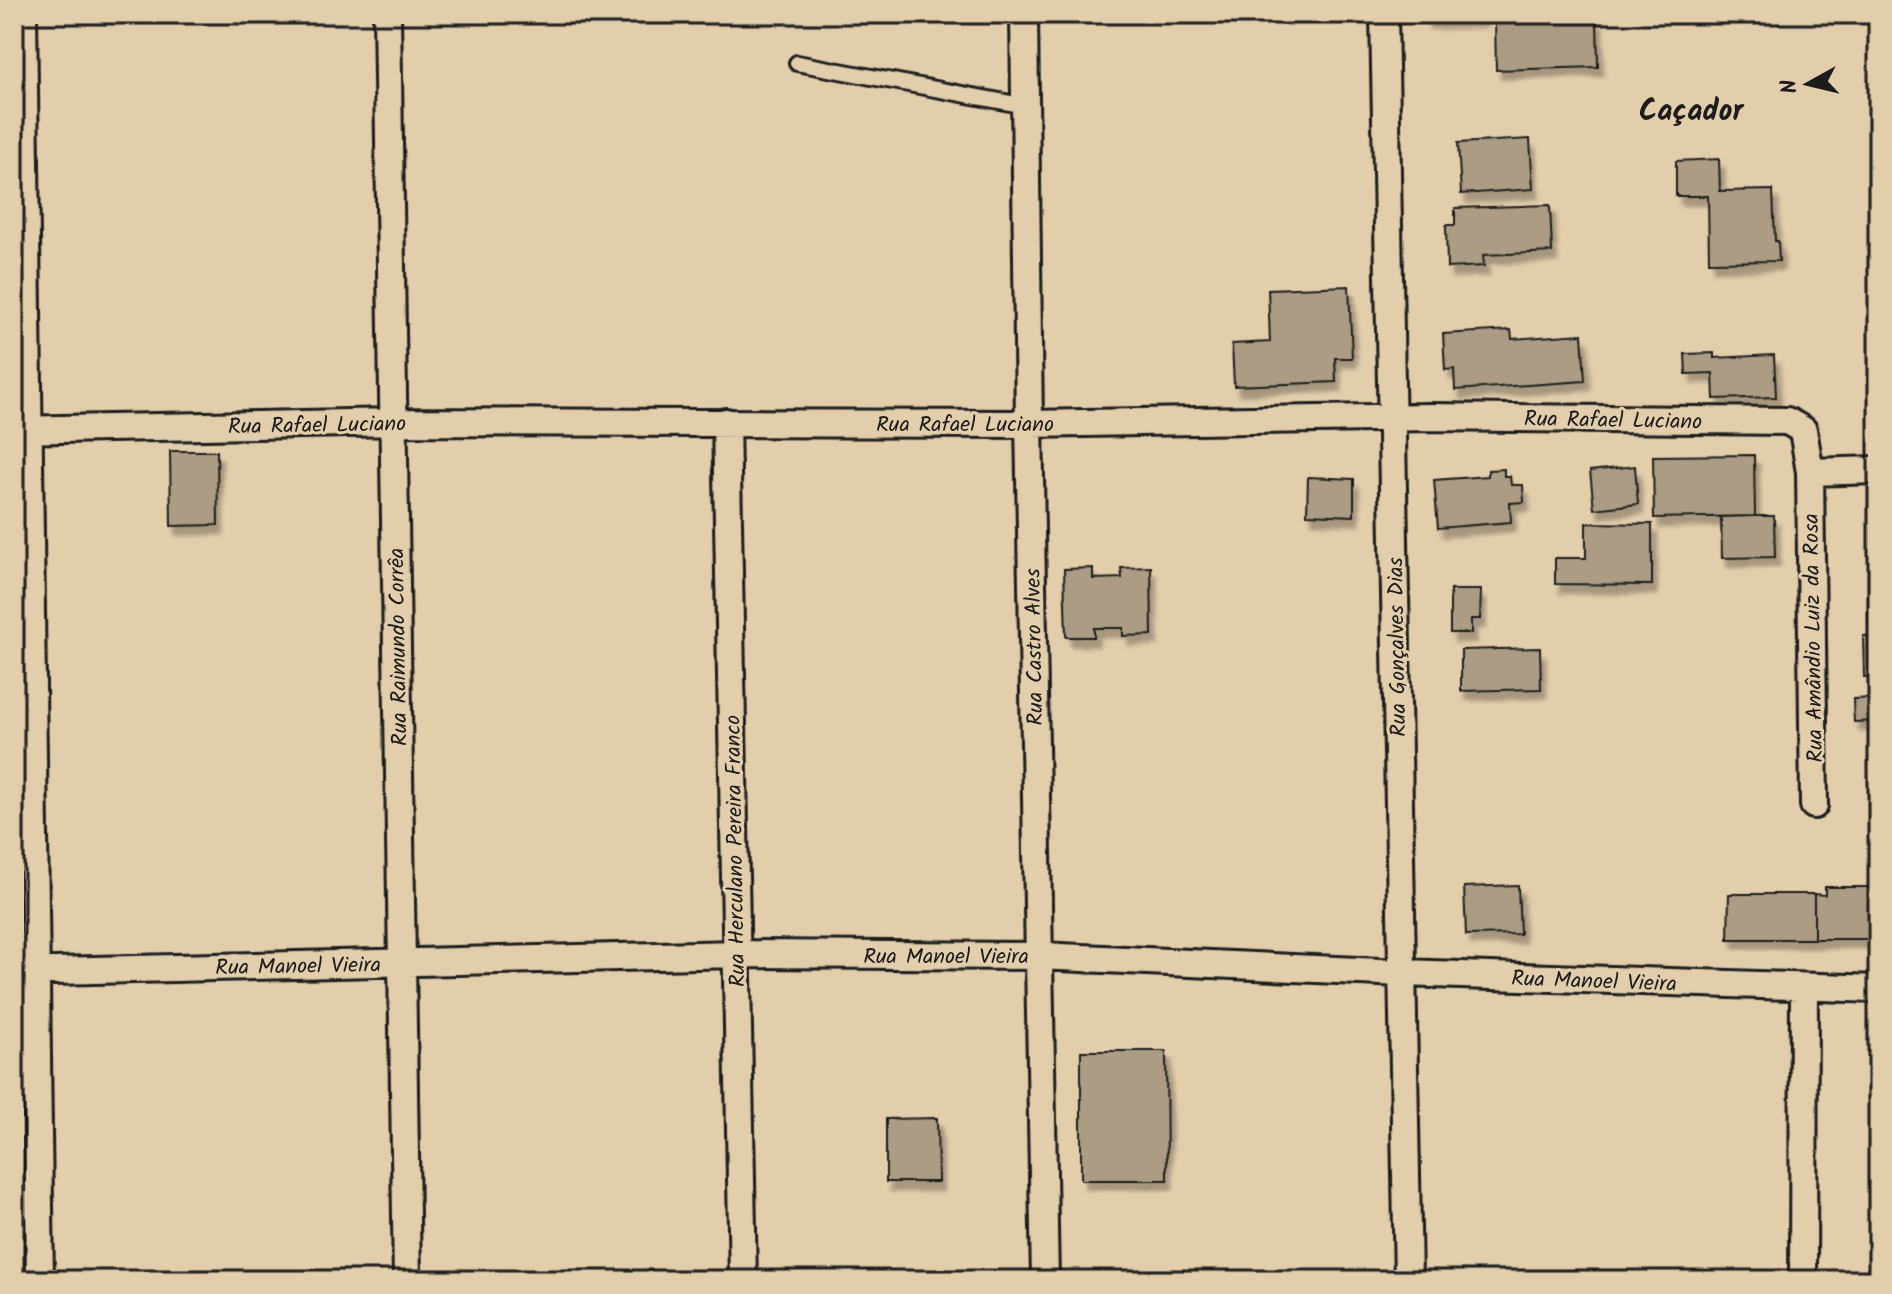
<svg xmlns="http://www.w3.org/2000/svg" width="1892" height="1294" viewBox="0 0 1892 1294" font-family="Kalam,sans-serif">
<defs>
<filter id="shadow"><feDropShadow dx="5" dy="9" stdDeviation="2" flood-color="#0004"/></filter>
</defs>
<rect width="100%" height="100%" fill="#e3ceac"/>
<filter id="ink" filterUnits="userSpaceOnUse"><feTurbulence type="fractalNoise" baseFrequency=".0125" numOctaves="2"/><feDisplacementMap in="SourceGraphic" scale="16" xChannelSelector="R" yChannelSelector="G"/><feConvolveMatrix kernelMatrix="1 2 1 2 8 2 1 2 1" color-interpolation-filters="sRGB"/></filter>
<g filter="url(#ink)">
<path fill="#ac9c84" stroke="#1c1c1c" stroke-width="2" filter="url(#shadow)" d="M1425 14H1483V18L1425 20Z
M1597 18 1598 67 1496 70 1495 21Z
M1530 139 1533 189 1461 194 1458 143Z
M1719 159 1720 191 1773 190 1775 241H1778L1779 261 1709 262 1708 196H1676V161Z
M1550 205 1552 252 1483 255 1484 266 1447 268 1446 225H1455V208Z
M1349 286 1352 358H1335L1336 382 1234 386 1232 344 1270 342 1268 289Z
M1511 330 1512 339 1582 334 1585 381 1455 390 1454 369 1445 370 1443 334Z
M1714 353V358L1774 355 1776 397 1714 399 1713 373 1686 374 1685 354Z
M170 451H217L218 525 171 526Z
M1754 455 1755 516 1654 518 1653 456Z
M1635 466 1638 504 1594 509 1590 471Z
M1504 469V476H1510L1511 485H1523L1524 502 1510 503 1511 522 1438 528 1434 480 1488 476V470Z
M1308 477 1354 479V516L1307 514Z
M1872 510H1878V566H1872Z
M1755 516H1774L1775 557 1722 558 1721 517Z
M1586 523 1652 524V585L1555 584V558H1586Z
M1151 567 1152 635 1123 636V628H1094V637H1066L1064 569 1093 568V579L1122 578 1121 568Z
M1868 571H1878V629H1869Z
M1450 590H1481L1480 619H1471V633H1450Z
M1878 635V676L1864 677 1863 636Z
M1540 648 1541 689 1461 691V650Z
M1878 698V721L1854 722 1853 699Z
M1872 750H1878V791H1871Z
M1518 885 1520 934 1466 935 1464 887Z
M1825 887H1878V939H1814V894L1825 895Z
M1729 894H1814V939H1728Z
M1081 1051H1166L1167 1180H1081Z
M937 1118 938 1182H886V1119Z"/>
<g fill="none" stroke-linecap="round" stroke-linejoin="round">
<defs>
<path id="lane" d="M797 63 1026 106"/>
<path id="street" d="M23 14 40 1280
M387 14 407 1280
M1024 14 1029 424 1045 1280
M1384 14 1408 1280
M726 422 743 1280
M14 430 394 422 1029 424 1429 417 1787 421 1803 430 1810 472 1878 470
M1810 472 1814 805
M14 972 737 954 1039 956 1402 973 1878 989
M1803 1280 1804 988"/>
</defs>
<use href="#lane" stroke="#1c1c1c" stroke-width="20"/>
<use href="#street" stroke="#1c1c1c" stroke-width="32"/>
<use href="#lane" stroke="#e3ceac" stroke-width="14"/>
<use href="#street" stroke="#e3ceac" stroke-width="26"/>
</g>
</g>
<g text-anchor="middle" stroke-width="6" stroke-linejoin="round" paint-order="stroke">
<g font-size="22" fill="#1c1c1c" stroke="#e3ceac">
<text transform="translate(1613 419) rotate(1)" y="8">Rua Rafael Luciano</text>
<text x="965" y="431">Rua Rafael Luciano</text>
<text transform="translate(317 424) rotate(-1)" y="8">Rua Rafael Luciano</text>
<text transform="translate(1812 638) rotate(-91)" y="8">Rua Amândio Luiz da Rosa</text>
<text transform="translate(397 647) rotate(-91)" y="8">Rua Raimundo Corrêa</text>
<text transform="translate(1033 647) rotate(-91)" y="8">Rua Castro Alves</text>
<text transform="translate(1396 647) rotate(-91)" y="8">Rua Gonçalves Dias</text>
<text transform="translate(734 851) rotate(-91)" y="8">Rua Herculano Pereira Franco</text>
<text x="946" y="963">Rua Manoel Vieira</text>
<text transform="translate(298 965) rotate(-1)" y="8">Rua Manoel Vieira</text>
<text transform="translate(1594 980) rotate(2)" y="8">Rua Manoel Vieira</text>
</g>
<g font-size="30" font-weight="bold" fill="#1c1c1c" stroke="#e3ceac">
<text x="1691" y="120">Caçador</text>
</g>
</g>
<rect width="1892" height="1294" fill="none" stroke="#e3ceac" stroke-width="48"/>
<rect x="24" y="24" width="1844" height="1246" fill="none" stroke="#1c1c1c" stroke-width="3" filter="url(#ink)"/>
<g transform="translate(1808 84) rotate(262)" stroke="#e3ceac" stroke-width="6" paint-order="stroke">
<path d="M0-6L14 30L0 20L-14 30Z" fill="#1c1c1c"/>
<text y="-12" font-size="22" font-weight="bold" text-anchor="middle" fill="#1c1c1c">N</text>
</g>
</svg>
